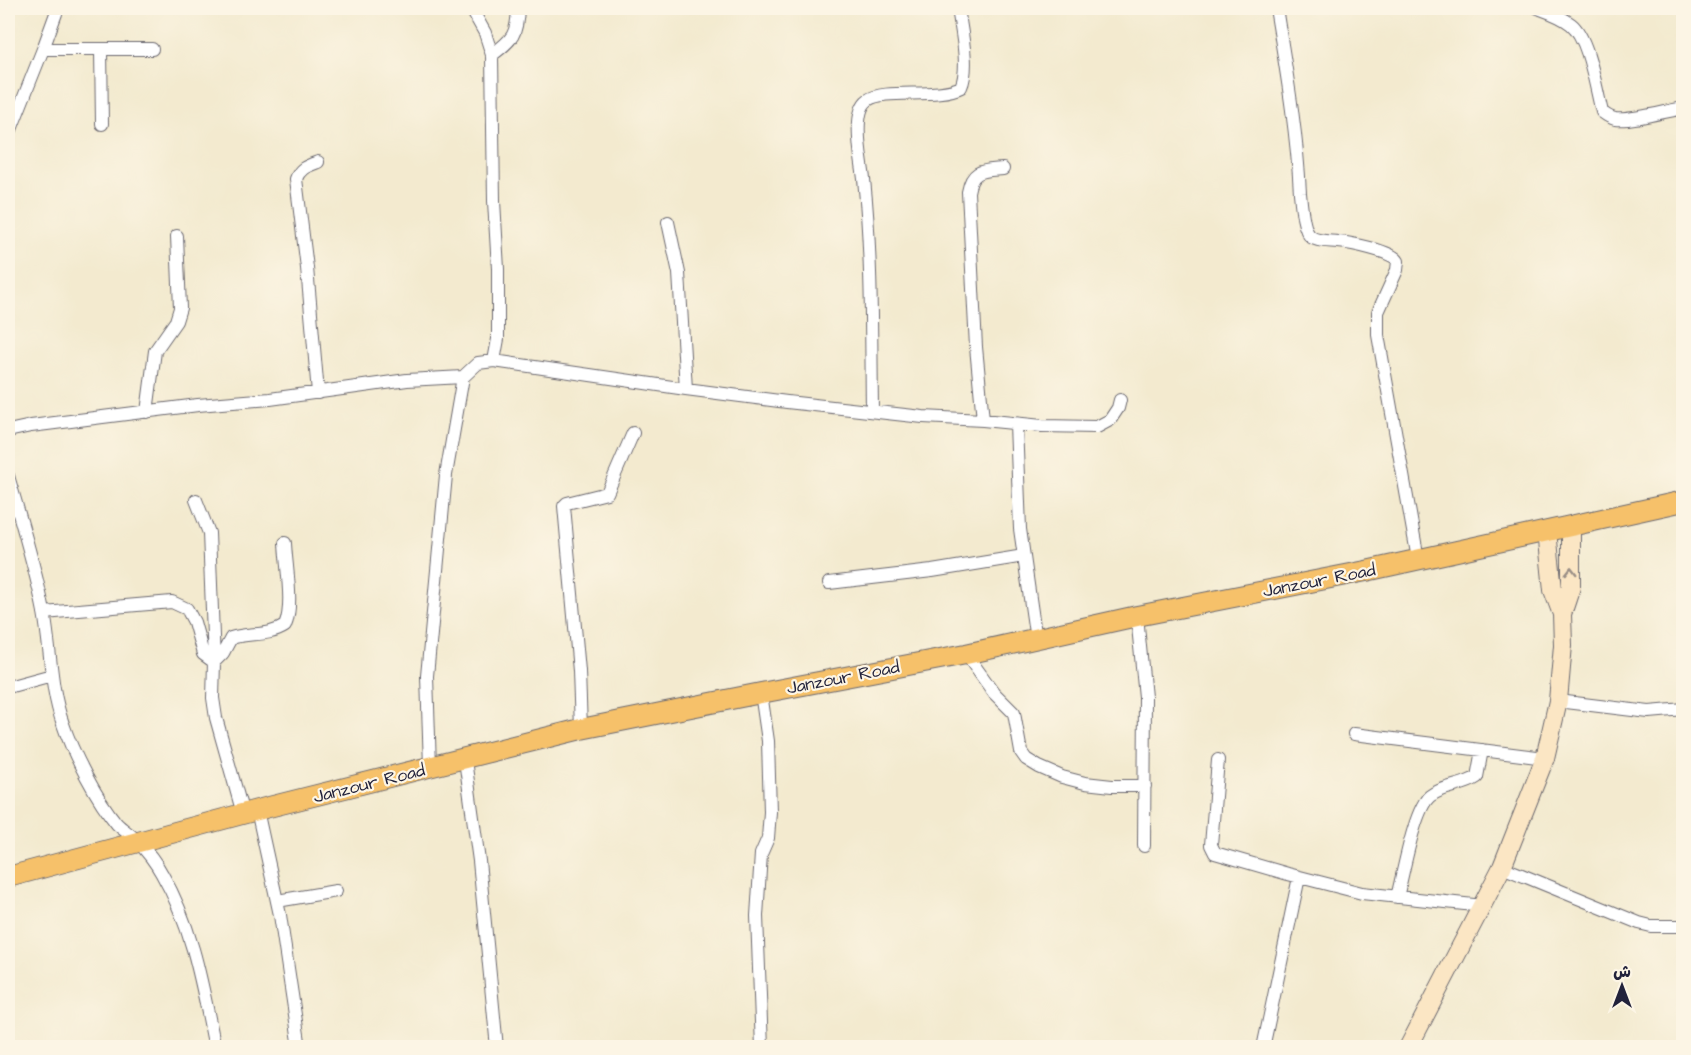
<svg xmlns="http://www.w3.org/2000/svg" width="1691" height="1055" viewBox="0 0 1691 1055" font-family="'Architects Daughter','Playpen Sans Arabic',sans-serif">
<rect width="100%" height="100%" fill="#fcf5e5"/>
<filter id="ink" filterUnits="userSpaceOnUse"><feTurbulence type="fractalNoise" baseFrequency=".0167" numOctaves="2"/><feDisplacementMap in="SourceGraphic" scale="12" xChannelSelector="R" yChannelSelector="G"/><feConvolveMatrix kernelMatrix="1 2 1 2 8 2 1 2 1" color-interpolation-filters="sRGB"/></filter>
<filter id="wash" filterUnits="userSpaceOnUse"><feTurbulence type="fractalNoise" baseFrequency=".008" numOctaves="4" result="noise"/><feDisplacementMap in="SourceGraphic" scale="24" xChannelSelector="R" yChannelSelector="G"/><feGaussianBlur stdDeviation="1.35" result="paint"/><feColorMatrix in="noise" values="0 0 0 0 0 0 0 0 0 0 0 0 0 0 0 0 0 1.4 0 .05"/><feComposite in="paint" operator="in"/></filter>
<g filter="url(#wash)">
<rect width="100%" height="100%" fill="#f3eacf"/>
</g>
<g filter="url(#ink)">
<g fill="none" stroke-linecap="round" stroke-linejoin="round">
<defs>
<path id="street" d="M1276 8C1286 69 1297 131 1300 193 1301 203 1303 231 1311 237 1318 242 1330 241 1338 242 1350 243 1392 251 1398 261L1397 270 1378 312V335L1418 559
M1538 8C1549 12 1561 16 1571 24 1589 38 1596 90 1602 112 1606 115 1610 118 1615 119 1632 121 1666 111 1684 108
M43 49H152
M101 49 102 124
M492 55C513 39 517 35 518 8
M8 137 43 49 58 8
M318 162C307 166 300 168 296 179L307 268 318 393
M668 222 679 273 686 389
M494 361 686 389 787 402 923 417 983 420 1042 426 1097 427 1110 420 1118 408 1120 400
M872 411C871 334 872 256 864 179 862 161 851 112 868 100 884 88 938 99 961 87 970 67 961 30 958 8
M147 412 155 351 176 321 180 308 177 236
M983 420 976 347 968 192C972 169 983 171 1003 169
M1016 424 1020 529 1036 640
M8 431 31 426 198 405 270 399 407 380 463 377
M8 476C21 521 35 566 44 612 51 650 50 688 63 724 73 754 97 800 117 824 123 830 132 835 138 842 147 851 156 863 162 874 193 927 203 989 215 1048
M196 500 209 533 214 662 213 698 216 718 243 814
M829 583 932 571 1024 556
M44 613 172 602 187 609 194 622 203 654 214 662 223 653 231 638C250 632 268 637 285 626 294 605 286 567 285 543
M1137 616 1145 697 1144 846
M966 654 994 693 1014 713 1021 752 1026 759 1039 767 1062 777 1085 783 1112 786H1145
M8 687 52 675
M761 693 768 741 770 812 768 838 761 854 757 916 762 1048
M1558 701 1649 712 1684 709
M581 729 579 671 564 506 567 503 607 493 633 433
M1354 734 1545 758
M465 760 479 861 497 1048
M1218 760 1211 845 1215 853 1288 874 1362 893 1483 906
M430 767 427 676 446 475 463 377 478 363 494 361 498 339V269L494 201 492 55 485 33 471 8
M257 810 280 915 300 1048
M1502 867 1639 923 1651 926H1684
M1397 897C1403 875 1414 809 1430 796 1444 785 1463 787 1477 777L1482 750
M277 901 336 891
M1263 1048 1299 877"/>
<path id="secondary" d="M1547 531 1553 590 1562 614
M1408 1048 1502 867 1545 758 1558 701 1563 645 1562 614 1571 587V526"/>
<path id="primary" d="M8 877 257 810 581 729 761 693 966 654 1137 616 1366 571 1684 501"/>
</defs>
<use href="#street" stroke="#6b686f" stroke-width="14"/>
<use href="#secondary" stroke="#6b686f" stroke-width="20"/>
<use href="#primary" stroke="#6b686f" stroke-width="22"/>
<use href="#street" stroke="#fff" stroke-width="12"/>
<use href="#secondary" stroke="#fbe6c4" stroke-width="18"/>
<use href="#primary" stroke="#f6c16b" stroke-width="20"/>
</g>
<defs><path id="oneway-chevron" d="M-2-3.5L2.5 0L-2 3.5" fill="none" stroke-width="1.6" stroke-linecap="round" stroke-linejoin="round" transform="scale(1.5)"/></defs>
<use stroke="#998e86" href="#oneway-chevron" transform="translate(1571 571) rotate(-90)"/>
</g>
<g text-anchor="middle" stroke-width="4.5" stroke-linejoin="round" paint-order="stroke">
<g font-size="18" fill="#22223b" stroke="#fcf5e5">
<text transform="translate(1319 580) rotate(-11)" y="6">Janzour Road</text>
<text transform="translate(843 677) rotate(-11)" y="6">Janzour Road</text>
<text transform="translate(369 783) rotate(-14)" y="6">Janzour Road</text>
</g>
</g>
<rect width="1691" height="1055" fill="none" stroke="#fcf5e5" stroke-width="30"/>
<g transform="translate(1622 986)" stroke="#fcf5e5" stroke-width="4.5" paint-order="stroke">
<path d="M0-4.5L10 22L0 15L-10 22Z" fill="#22223b"/>
<text y="-9" font-size="16" font-weight="bold" text-anchor="middle" fill="#22223b">ش</text>
</g>
</svg>
